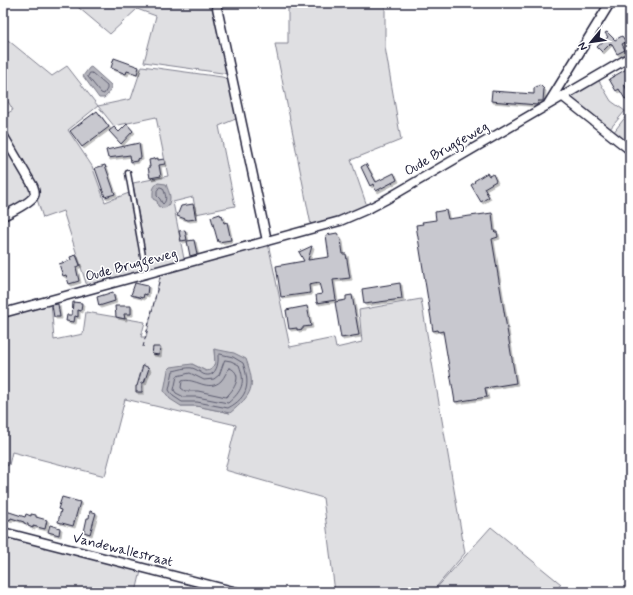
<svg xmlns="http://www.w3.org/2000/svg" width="633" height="595" viewBox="0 0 633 595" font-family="Mynerve,sans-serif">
<defs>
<filter id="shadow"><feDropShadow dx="2" dy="2" stdDeviation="0" flood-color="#0004"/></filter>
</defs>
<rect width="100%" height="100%" fill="#fff"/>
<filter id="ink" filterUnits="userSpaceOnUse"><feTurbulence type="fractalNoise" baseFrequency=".025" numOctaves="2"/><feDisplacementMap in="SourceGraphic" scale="8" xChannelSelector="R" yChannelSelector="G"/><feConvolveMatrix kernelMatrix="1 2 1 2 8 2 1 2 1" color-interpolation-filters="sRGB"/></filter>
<g filter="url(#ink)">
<path fill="#dfdfe2" stroke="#80808e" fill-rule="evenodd" d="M73 3H214L229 74 144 62 156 16 137 9 110 34Z
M288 3H385V47L401 140 351 160 367 206 354 212 311 225 275 44H288Z
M3 36 52 76 67 66 98 106 131 99 142 66 222 77 228 79 231 84 238 118 219 126 235 206 196 214 193 197 173 202 184 259 148 270 133 183 168 176 156 117 114 126 98 106 68 130 92 166 105 202 129 193 144 271 87 286 63 211 43 218 36 196 3 212V116L13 110 3 93Z
M598 79 611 101 625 111 609 130 570 100V97L573 94Z
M630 111V147L613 133Z
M268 243 290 347 334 338 336 348 362 342 359 310 421 299 465 553 432 592H335L323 498 225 470 236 425 125 399 105 476 12 452 9 465 3 466V314L51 301 54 340 83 334 86 312 145 322 141 337H146L161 273ZM214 349 230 413 196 406H181L192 364 206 371 211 370 215 363Z
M491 527 561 584 555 592H433Z
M3 536 141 571 136 592H3Z"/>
<path fill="#b4b4bc" stroke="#7a7a88" d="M91 67 111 85C111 91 109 94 104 98H99L83 76 89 68Z
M158 183 166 184C167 188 170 193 170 197 170 206 166 211 158 206L157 201 153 199C153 192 152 187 158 183Z
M214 349 234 353 246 359C256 387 253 394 230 413L196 406H181L170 399 164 391 168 370 171 367 192 364 206 371 211 370 215 363Z"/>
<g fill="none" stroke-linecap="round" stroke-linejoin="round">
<path stroke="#5c5c6f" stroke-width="1" d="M90 73H92L107 86V89L104 94 101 93 88 77Z
M160 187 163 188C165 193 168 200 163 204L162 203 160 199 157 196V191Z
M220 354 233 357 243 363C250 383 249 397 228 408L197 402H182L173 396 169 390 173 371C178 370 187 367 192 368 196 369 200 372 203 374 215 379 219 365 218 356Z
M225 360 231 361 239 365C246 383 242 391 228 403L197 397H184L176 393 174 390 177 376 190 373 204 380 214 379 219 375Z
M230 368C244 374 234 390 226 397L198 391H185L181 388 182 381C195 377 208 393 221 381 225 377 226 371 230 368Z"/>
</g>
<path fill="#c8c8cf" stroke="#22223b" filter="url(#shadow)" d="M607 32 615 40 622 36 626 42 622 44 625 50 617 54 611 43 602 52 597 47 608 37 605 33Z
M114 58 139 67 137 74 127 71 126 74 111 68Z
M630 67V81L624 84 630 96 625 99 619 89 616 91 609 79Z
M540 85 544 89 543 101H538L537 105 491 101 492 91 534 94V88Z
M97 111 109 127 82 147 70 131Z
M127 124 133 131 121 144 109 131 114 127 119 132Z
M139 143 141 158 137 159V161L131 162 130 155 108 158 106 150Z
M158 158V160L164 159 165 164 159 165 161 176 150 178 148 167H150L149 160Z
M366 164 376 182 394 173 397 180 376 191 373 184 370 186 361 167Z
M105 165 115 194 105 197 95 168Z
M487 173 489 176 493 174 496 181 484 188 489 197 481 202 471 185 475 182 474 181Z
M193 204 196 219 188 220 177 216 181 206Z
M446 210 448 219 492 213 494 231 495 232H497L498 237 492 239 516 383 485 388 487 397 455 402 443 331 439 332 438 330 433 331 416 225 423 224 422 222 436 220 435 212Z
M220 214 221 216 222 215 224 223 227 222 231 240 218 242 211 217Z
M185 230 187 240 181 241 179 231Z
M337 233 341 240 343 254H346L350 278 333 280 336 300 317 303 316 295 322 294 319 283 309 285 310 293 281 297 276 266 304 261 299 252 312 246 308 260 329 257 326 235Z
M194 240 197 254 190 256 187 241Z
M76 255 80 265 76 267 79 281 69 284 66 275 63 276 59 264 71 260 70 257Z
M135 283 148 286 147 295 144 294 143 298 131 295Z
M400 283 402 299 364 304 362 289Z
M113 292 115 301 99 306 97 297Z
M352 295 359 335 341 338 335 302 346 300V296Z
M73 302 82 303 81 311 78 310V317L75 316 74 322 66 321 67 315H72Z
M58 304 60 317H54L52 305Z
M115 306H131V314H124L125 319 116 317Z
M307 306 311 326 303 327V329L297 330V328L289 329 286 310Z
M153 347H160L159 355 152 354Z
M143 365 149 368 144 383 142 382V392H136V386H137Z
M62 497 80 502 73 526 58 522 61 510 58 509Z
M3 510 25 517 26 514 31 516V514L36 515V517L47 520 45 529 33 526V528L28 526V524L24 523V522L11 518 10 520 3 518Z
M90 511 96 513 90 534 84 532 87 518H89Z
M50 525 60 528 59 535 48 532Z"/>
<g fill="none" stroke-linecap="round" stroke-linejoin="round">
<defs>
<path id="service" d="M128 173 146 273"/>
<path id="minor" d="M216 3 267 241
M562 96 630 150
M548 104 610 3
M3 135 33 186C34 189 36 193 34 196 30 203 11 212 3 216
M3 313 340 221 370 208 385 200 630 57
M3 532 237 592"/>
</defs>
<use href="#service" stroke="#22223b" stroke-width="7"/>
<use href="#minor" stroke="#22223b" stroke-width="11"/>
<path stroke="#22223b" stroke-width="1" stroke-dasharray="4 3" stroke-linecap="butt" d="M143 347 160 278"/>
<use href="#service" stroke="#fff" stroke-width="4"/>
<use href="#minor" stroke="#fff" stroke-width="8"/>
</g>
</g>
<g text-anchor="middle" stroke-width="3" stroke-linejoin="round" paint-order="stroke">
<g font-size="14" fill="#22223b" stroke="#fff">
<text transform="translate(446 148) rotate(-30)" y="5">Oude Bruggeweg</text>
<text transform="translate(131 264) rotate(-15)" y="5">Oude Bruggeweg</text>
<text transform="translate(123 549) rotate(14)" y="5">Vandewallestraat</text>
</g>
</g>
<rect width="633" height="595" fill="none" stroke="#fff" stroke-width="16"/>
<rect x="8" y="8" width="617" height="579" fill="none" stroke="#22223b" stroke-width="1.5" filter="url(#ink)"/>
<g transform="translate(591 42) rotate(241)" stroke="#ffffff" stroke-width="3" paint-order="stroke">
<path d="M0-3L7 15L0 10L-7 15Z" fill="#22223b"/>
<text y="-6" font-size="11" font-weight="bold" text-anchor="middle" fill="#22223b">N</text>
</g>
</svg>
